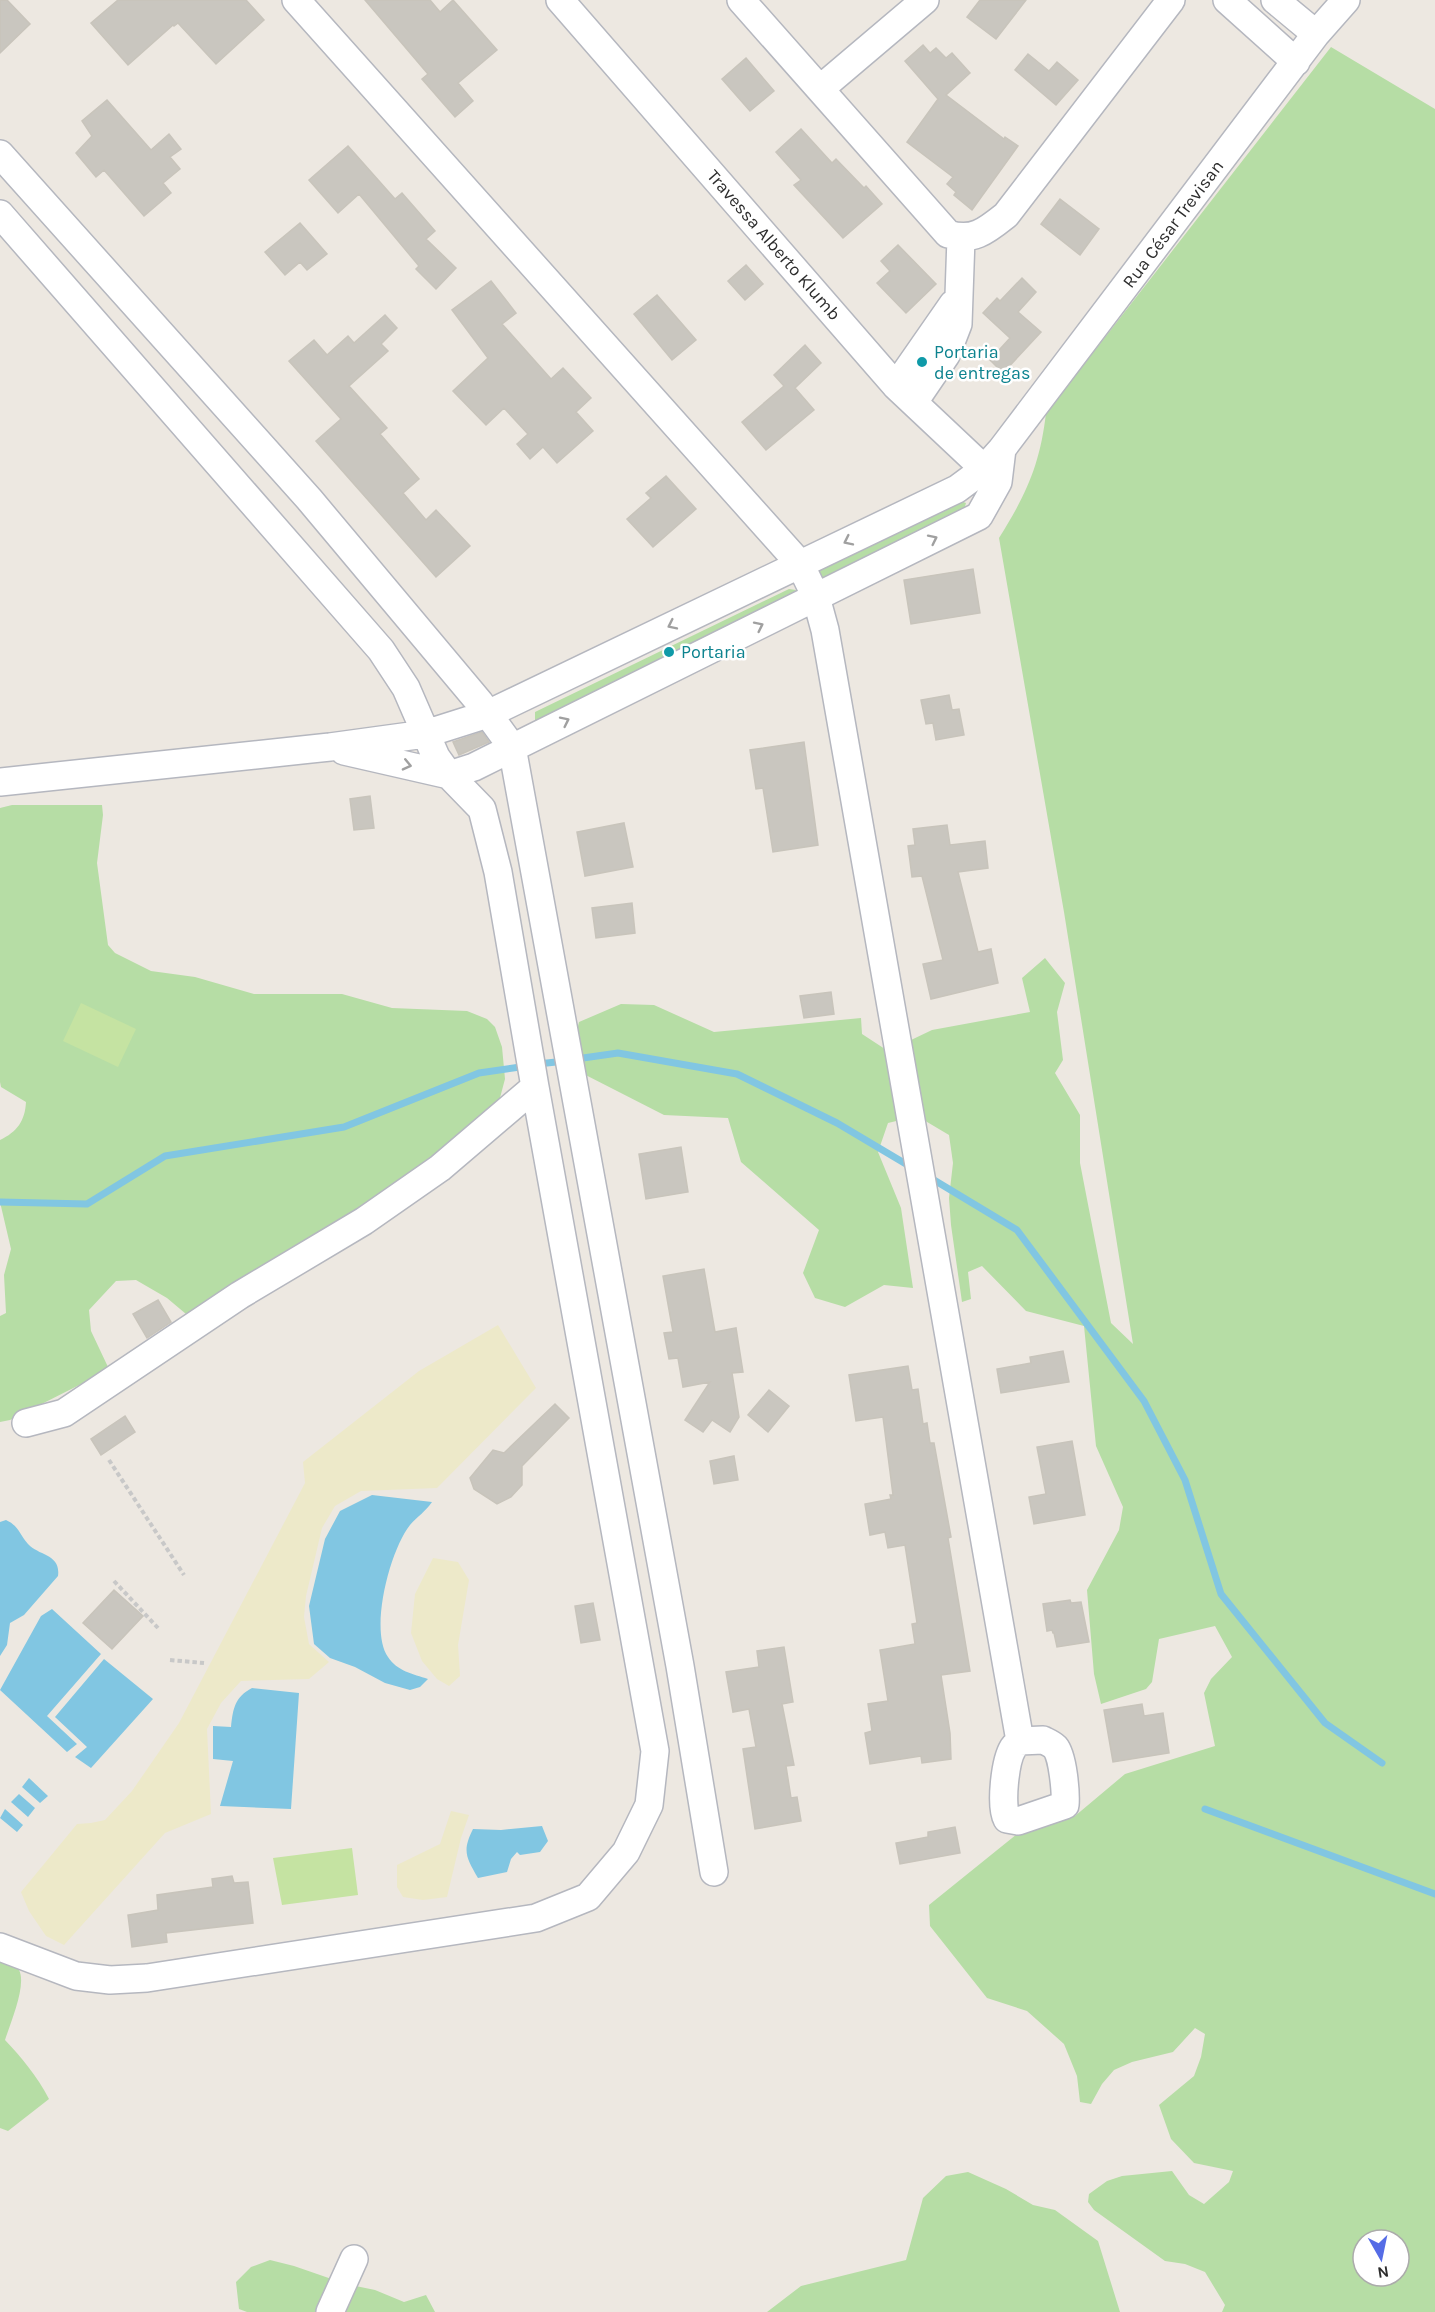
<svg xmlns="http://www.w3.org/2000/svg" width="1435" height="2312" viewBox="0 0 1435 2312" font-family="Karla,sans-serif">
<rect width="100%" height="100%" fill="#ede8e1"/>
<path fill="#b6dda5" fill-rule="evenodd" d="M1331 47 1435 109V2312H1222L1225 2305 1205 2272 1185 2264 1165 2261 1094 2210 1088 2202 1089 2194 1107 2181 1122 2176 1172 2171 1189 2195 1204 2204 1229 2182 1233 2171 1194 2163 1171 2139 1159 2105 1194 2076 1201 2057 1205 2034 1195 2028 1173 2052 1132 2062 1114 2070 1102 2084 1091 2104 1080 2102 1077 2076 1064 2044 1027 2011 987 1998 930 1926 929 1905 1017 1834 1075 1816 1125 1774 1215 1746 1204 1693 1211 1679 1232 1657 1215 1626 1159 1639 1152 1682 1146 1689 1101 1704 1094 1674 1087 1590 1119 1530 1123 1507 1096 1446 1084 1326 1026 1311 982 1266 968 1272 971 1299 962 1302 951 1225 949 1198 953 1163 949 1135 917 1116 888 1123 878 1152 901 1208 913 1288 884 1285 845 1307 815 1298 803 1273 819 1230 741 1162 728 1118 664 1115 568 1066 579 1022 621 1004 654 1005 714 1032 861 1018 862 1034 888 1051 932 1030 1030 1012 1022 978 1045 958 1065 983 1057 1012 1063 1060 1055 1073 1080 1115V1163L1111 1323 1133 1344 1064 912 999 538C1026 495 1040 465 1046 413ZM1363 2240H1399V2276H1363Z
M961 501 966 503 963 513 827 581 819 577 818 570Z
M789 589 796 590 789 599 543 721H535V712Z
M12 805H102L103 815 97 863 108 945 115 953 151 971 195 977 254 994H342L392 1008 467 1011 487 1019 495 1027 502 1047 505 1079 497 1109 463 1144 186 1314 167 1298 136 1280 116 1281 89 1310 91 1331 108 1367 101 1374 10 1420 0 1422V1316L6 1313 4 1275 11 1249 0 1202V1140C17 1132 25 1121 26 1102L1 1087 0 1082V808Z
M0 1957C7 1959 16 1964 19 1970 27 1985 10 2024 5 2040 22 2058 37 2076 49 2099L8 2131 0 2128Z
M968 2172 1006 2189 1033 2205 1055 2210 1098 2241 1120 2312H767L801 2286 906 2260 923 2198 946 2176Z
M270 2260 294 2266 346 2284 375 2290 404 2302 426 2295 435 2312H247L239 2309 236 2282 251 2267Z"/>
<path fill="#ede9c9" d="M498 1325 536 1388 437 1488 361 1491 335 1506 322 1528 306 1596 304 1617 309 1644 329 1662 309 1679 241 1681 221 1703 207 1729 211 1814 165 1833 64 1945 46 1936 29 1911 21 1892 77 1824 91 1823 105 1820 132 1791 179 1723 305 1483 303 1462 419 1371Z
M433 1558 458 1562 469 1580 458 1645 460 1676 449 1686 437 1679 422 1661 411 1633 415 1594Z
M451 1811 469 1815 461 1838 447 1897 423 1900 403 1897 397 1887V1865L440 1844Z"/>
<path fill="#c5e3a2" d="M81 1003 136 1029 118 1067 63 1041Z
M352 1848 358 1895 282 1905 273 1858Z"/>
<path fill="#81c6e2" d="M372 1495 432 1502C426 1511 417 1517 410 1525 390 1550 369 1630 388 1657 397 1671 413 1674 428 1679L420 1687 410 1690 385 1683 355 1667 330 1658 314 1644 309 1606 325 1539 340 1511Z
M6 1520C19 1526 19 1534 28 1544 39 1556 61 1554 58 1576L24 1615 10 1623 7 1645 0 1656V1522Z
M52 1609 101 1654 47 1716 77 1744 67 1752 0 1690 41 1616Z
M104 1659 153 1699 91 1768 75 1757 87 1747 55 1717Z
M252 1688 299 1693 291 1809 220 1806 233 1761 213 1759V1726L231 1727C233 1708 235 1697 252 1688Z
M29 1778 48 1796 40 1803 22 1787Z
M19 1794 35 1808 28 1817 11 1802Z
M5 1809 23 1825 17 1832 0 1818Z
M542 1826 548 1841 540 1852 520 1855 517 1852 511 1859 507 1872 478 1878C466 1857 462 1851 473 1829L501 1830Z"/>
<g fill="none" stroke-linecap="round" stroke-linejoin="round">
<path stroke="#81c6e2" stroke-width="7" d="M576 1059 618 1053 737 1074 837 1123 911 1167
M538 1064 565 1061
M929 1177 1017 1230 1144 1401 1185 1480 1221 1594 1325 1723 1382 1763
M0 1202 87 1204 165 1156 344 1127 479 1073 527 1066
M1205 1809 1435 1894"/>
</g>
<path fill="#c9c6bf" stroke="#c8c4bb" stroke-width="1.5" d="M0 0H7L30 24 0 53Z
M118 0H246L264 20 216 64 178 23 174 26 173 25 128 65 91 23Z
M365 0H430L440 12 453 0 497 50 458 83 473 101 455 117 422 79 428 74Z
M980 0H1026L996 39 967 17Z
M923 45 930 53 936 48 946 58 952 53 970 73 946 95 1004 139 1005 137 1018 146 972 210 954 195 956 192 947 184 953 177 907 142 938 99 905 61Z
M1028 54 1049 71 1057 62 1078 80 1056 105 1015 70Z
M746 58 774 91 750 111 722 79Z
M107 100 151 150 169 134 181 149 170 157 180 169 163 183 171 193 144 216 104 170 96 177 76 153 92 136 82 121Z
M801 129 832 163 836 159 864 188 866 186 882 204 843 238 794 185 801 180 776 152Z
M348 146 395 199 402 193 435 231 426 239 456 268 436 289 416 269 419 266 359 194 338 213 309 180Z
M1060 199 1099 229 1080 255 1041 224Z
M300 223 327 254 307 270 300 262 285 275 265 252Z
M898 245 936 284 906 313 877 283 890 271 881 261Z
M746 265 763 284 745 300 728 281Z
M1022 278 1036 292 1018 312 1041 332 1003 373 990 360 1010 338 983 313 997 298 1000 301Z
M491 281 516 313 502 324 551 379 563 368 591 398 576 412 593 431 557 463 543 447 530 459 517 444 528 434 504 408 486 425 453 391 488 358 452 310Z
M657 295 696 340 672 360 634 314Z
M385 315 397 328 381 344 388 351 349 386 387 428 380 434 419 479 403 493 426 520 436 510 470 546 436 577 316 441 341 419 289 361 314 340 327 355 348 336 354 343Z
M805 345 821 363 795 388 814 410 766 450 742 422 784 386 774 375Z
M666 476 696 509 653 547 627 519 651 498 646 493Z
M973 569 980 613 911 624 904 580Z
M949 695 952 710 959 709 964 735 936 740 933 723 926 724 921 700Z
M482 732 489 742 459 755 453 742Z
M804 742 818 845 773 852 763 788 756 789 750 750Z
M370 796 374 828 354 830 350 799Z
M624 823 633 867 585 876 577 832Z
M947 825 950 845 985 841 988 868 958 872 978 952 991 949 998 983 931 999 923 964 943 960 922 876 912 877 908 846 915 845 913 829Z
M632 903 635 933 596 938 592 908Z
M831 992 834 1014 804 1018 800 996Z
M681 1147 688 1192 646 1199 639 1154Z
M704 1269 715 1332 736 1328 743 1372 732 1373 739 1417 730 1432 712 1420 703 1432 685 1420 710 1382 683 1387 678 1358 669 1359 664 1333 673 1332 663 1276Z
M158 1300 171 1322 147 1338 133 1314Z
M1063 1351 1069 1382 1001 1393 997 1369 1031 1363 1030 1357Z
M908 1366 912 1390 918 1389 923 1424 927 1423 930 1443H934L951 1537 948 1538 970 1671 941 1675 950 1733 951 1759 922 1763 921 1756 870 1764 865 1733 872 1731 868 1704 888 1701 880 1650 915 1644 912 1624 917 1623 905 1545 888 1548 885 1532 870 1535 865 1504 891 1499 890 1495H893L883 1417 856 1421 849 1375Z
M769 1390 789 1406 768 1432 748 1415Z
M555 1404 569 1418 522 1466V1485L511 1497 497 1504 474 1489 470 1478 493 1450 504 1453Z
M125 1416 135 1432 101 1455 91 1439Z
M1072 1441 1085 1515 1034 1524 1029 1497 1046 1494 1037 1447Z
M734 1456 738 1480 714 1484 710 1461Z
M114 1590 143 1616 112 1649 83 1623Z
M1070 1600 1071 1603 1081 1602 1089 1642 1057 1647 1054 1633H1053L1052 1630 1047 1631 1043 1604Z
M593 1603 600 1640 581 1643 575 1606Z
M784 1647 793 1702 782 1704 794 1765 786 1766 791 1798 797 1797 801 1821 755 1829 743 1749 756 1747 749 1709 733 1712 726 1672 759 1667 757 1651Z
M1142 1704 1144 1716 1163 1713 1169 1753 1113 1762 1104 1710Z
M955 1827 960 1853 900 1864 896 1843 928 1837V1832Z
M232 1876 234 1883 248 1882 253 1923 166 1933 167 1942 132 1947 128 1915 158 1910 157 1895 213 1887 212 1879Z"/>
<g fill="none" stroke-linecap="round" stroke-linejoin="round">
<defs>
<path id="minor" d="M296 0 800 564 816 597 825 630 1020 1741
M560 0 896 386 997 481
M741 0 948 234C973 242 986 231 1006 215L1171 0
M1227 0 1296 62
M1275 0 1316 34
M820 89 925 0
M0 154 309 499 480 703 512 747 680 1666 714 1872
M0 214 381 650 406 688 436 757 449 775 482 809 498 872 535 1087 440 1168 364 1221 240 1295 64 1413 26 1423
M896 386 953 304
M914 402 946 355 958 324 961 238
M344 751 449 775 474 767 979 516 998 482 1002 449
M0 782 330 747 425 734 488 714 957 489 984 469 1002 449 1316 34 1346 0
M1043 1740C1047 1742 1052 1744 1055 1747 1063 1756 1066 1793 1065 1805L1018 1821 1007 1819C1000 1806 1005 1761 1013 1748 1015 1745 1018 1743 1020 1741Z
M0 1947 76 1976 110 1980 147 1978 536 1918 588 1897 626 1852 649 1805 655 1751 535 1087
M330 2312 354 2259"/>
</defs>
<use href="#minor" stroke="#b5b7bf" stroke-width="30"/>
<path stroke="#c8c8c8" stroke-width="4" stroke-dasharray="4.5 3" stroke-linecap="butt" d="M109 1460 184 1575
M114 1581 158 1628
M170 1660 204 1663"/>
<use href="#minor" stroke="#fff" stroke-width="27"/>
</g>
<defs><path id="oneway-chevron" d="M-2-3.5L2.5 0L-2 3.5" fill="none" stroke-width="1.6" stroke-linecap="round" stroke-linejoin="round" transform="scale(1.5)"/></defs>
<g stroke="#a0a0a0">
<use href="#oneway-chevron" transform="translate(933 539) rotate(-26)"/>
<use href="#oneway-chevron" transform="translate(848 541) rotate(154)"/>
<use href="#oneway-chevron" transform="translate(672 625) rotate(154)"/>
<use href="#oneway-chevron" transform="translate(759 626) rotate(-26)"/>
<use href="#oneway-chevron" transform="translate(565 721) rotate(-26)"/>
<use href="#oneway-chevron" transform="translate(407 765) rotate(13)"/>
</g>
<g fill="#0f9aa8" stroke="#fff" stroke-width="2">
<circle cx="922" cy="362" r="6"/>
<circle cx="669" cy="652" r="6"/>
</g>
<g text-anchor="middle" stroke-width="5" stroke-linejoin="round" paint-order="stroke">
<g font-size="18" fill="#2d2d2d" stroke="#fff">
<text transform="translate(1173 224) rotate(-53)" y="6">Rua César Trevisan</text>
<text transform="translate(774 245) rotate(49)" y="6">Travessa Alberto Klumb</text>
</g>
<g font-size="18" fill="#0d838f" stroke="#fff" text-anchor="start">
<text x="934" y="358">Portaria<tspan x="934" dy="21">de entregas</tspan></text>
<text x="681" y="658">Portaria</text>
</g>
</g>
<g transform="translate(1381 2258) rotate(171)"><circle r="28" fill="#ffffff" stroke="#ababab" stroke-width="1.5"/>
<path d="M0-4.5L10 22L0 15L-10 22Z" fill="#556ce6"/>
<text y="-9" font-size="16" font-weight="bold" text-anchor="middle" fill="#2d2d2d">N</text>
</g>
</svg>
